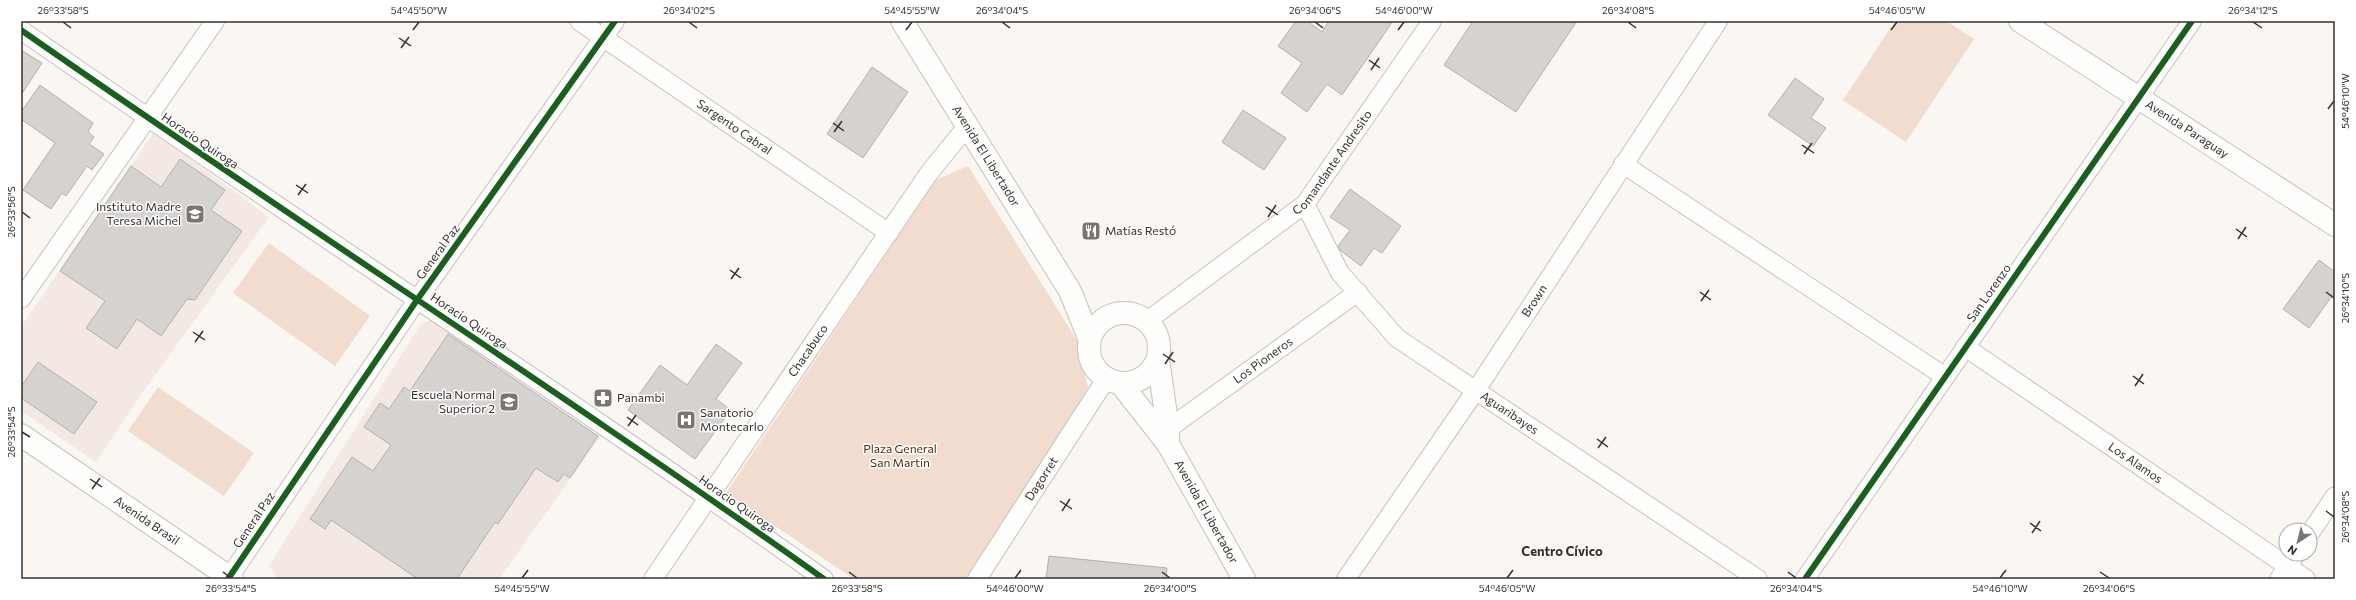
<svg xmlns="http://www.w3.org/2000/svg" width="2356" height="600" viewBox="0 0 2356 600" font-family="Commissioner,sans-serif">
<rect width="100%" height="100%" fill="#faf6f2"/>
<path fill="#f3e8e2" d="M154 132 269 217 140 396 96 462 21 411V327Z
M430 320 600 437 499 579H278L269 566 420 325Z"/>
<path fill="#f1dccf" d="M1895 21H1946L1974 39 1906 142 1843 100Z
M968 166 1078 342 1089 393 967 579H854L726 493 936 180Z
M269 243 370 316 335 366 233 293Z
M158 387 254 453 224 496 128 431Z"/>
<path fill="#d6d2d0" stroke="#b4b0ae" d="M1296 21H1307L1322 32 1329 21H1393L1342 95 1327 84 1307 112 1281 93 1302 63 1278 46Z
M1473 21H1577L1516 112 1444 65Z
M21 50 42 63 21 95Z
M872 67 908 92 863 158 827 134Z
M1795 78 1824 99 1811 118 1826 128 1813 146 1768 115Z
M40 85 93 123 88 132 94 137 89 144 104 154 92 170 87 166 66 196 62 193 51 209 23 190 55 143 21 119V112Z
M1243 110 1286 138 1264 170 1222 142Z
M180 159 225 190 211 210 242 231 195 300 187 299 161 336 137 319 117 349 86 328 105 301 60 271 131 166 161 187Z
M1350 189 1401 226 1382 253 1374 248 1361 266 1340 250 1338 246 1350 230 1330 217Z
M2319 260 2335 272V292L2309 328 2283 309Z
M448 334 598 436 570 478 564 474 558 482 536 468 498 524 495 522 457 579H418L331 520 325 529 310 519 352 457 373 471 391 445 364 427 380 403 389 409 404 387 410 391Z
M716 344 742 363 716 399 731 410 695 459 628 410 660 365 687 385Z
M38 362 97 402 74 434 21 398V387Z
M1049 556 1167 568 1166 579H1046Z"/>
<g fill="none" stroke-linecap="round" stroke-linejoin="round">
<defs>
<g id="minor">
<path id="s1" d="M579 21 889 233"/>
<path d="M21 30C287 216 560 391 824 579"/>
<path d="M1623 164 1944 376"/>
<path id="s2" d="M1305 204 1340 273 1397 338 1758 579"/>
<path d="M21 299 215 21"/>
<path id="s3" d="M1147 321 1305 204 1432 21"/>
<path id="s4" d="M1965 347 2306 579"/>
<path id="s5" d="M1168 429 1358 292"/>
<path d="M2310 533 2335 496"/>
<path d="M228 579 417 300 615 21"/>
<path id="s6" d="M653 579 929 173 968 125"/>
<path id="s7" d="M977 579 1106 379"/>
<path id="s8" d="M1346 579 1476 390 1718 21"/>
<path d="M1805 579 2192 21"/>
<path d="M2279 579 2296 554"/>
</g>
<g id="secondary">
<path id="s9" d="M902 21 1070 291 1089 338"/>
<path id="s10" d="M2020 21 2335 225"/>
<circle cx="1124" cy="348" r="35"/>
<path d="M1158 359 1168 429V444"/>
<path id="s11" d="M1121 384 1168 444 1244 579"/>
<path id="s12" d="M21 435 232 579"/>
</g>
</defs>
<use href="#minor" stroke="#c5c2bf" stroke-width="20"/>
<use href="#secondary" stroke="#c5c2bf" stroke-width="24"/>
<use href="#minor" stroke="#fefefd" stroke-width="18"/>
<use href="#secondary" stroke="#fefefd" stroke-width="22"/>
<defs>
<path id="cycleway" d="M21 30C287 216 560 391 824 579
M228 579 417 300 615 21
M1805 579 2192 21"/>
</defs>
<use href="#cycleway" stroke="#fff" stroke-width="8"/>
<use href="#cycleway" stroke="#1b5e20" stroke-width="6"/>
</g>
<path fill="none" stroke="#34302e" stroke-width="1.5" d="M63 22 71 28M689 22 697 28M1002 22 1010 28M1315 22 1323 28M1628 22 1636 28M2253 22 2262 28M413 30 419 22M906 30 912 22M1398 30 1404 22M1891 30 1897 22M399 38 411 46M401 48 409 37M1369 60 1380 68M1371 70 1379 58M2328 109 2334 101M833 123 844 131M834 132 842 121M1802 145 1814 153M1804 154 1812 143M296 185 308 193M298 195 306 184M1266 207 1278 215M22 212 30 218M1268 217 1276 205M2236 229 2247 237M2238 239 2246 227M730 270 741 278M731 279 739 268M1700 292 1711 300M2326 292 2334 298M1701 301 1709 290M193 332 205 340M195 342 203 331M1163 354 1175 362M1165 364 1173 352M2133 376 2144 384M2135 386 2143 374M627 417 638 425M628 426 636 415M22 432 30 437M1597 439 1608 447M1598 448 1606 437M90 479 102 487M92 489 100 478M1060 501 1072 509M1062 511 1070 499M2326 511 2334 517M2030 523 2041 531M2032 533 2040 521M223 572 231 578M849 572 857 578M1162 572 1170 578M1788 572 1796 578M2100 572 2109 578M522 578 528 570M1015 578 1021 570M1507 578 1513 570M2000 578 2006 570"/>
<defs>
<symbol id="school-square" viewBox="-11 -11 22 22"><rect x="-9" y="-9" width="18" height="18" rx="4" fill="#797573" stroke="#fff"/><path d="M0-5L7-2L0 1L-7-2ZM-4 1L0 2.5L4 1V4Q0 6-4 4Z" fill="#fff"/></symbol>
<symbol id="restaurant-square" viewBox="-11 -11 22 22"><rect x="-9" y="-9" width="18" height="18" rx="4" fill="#797573" stroke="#fff"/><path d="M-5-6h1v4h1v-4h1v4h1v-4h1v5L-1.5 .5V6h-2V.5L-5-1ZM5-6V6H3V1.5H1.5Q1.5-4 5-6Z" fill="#fff"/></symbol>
<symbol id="pharmacy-square" viewBox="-11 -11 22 22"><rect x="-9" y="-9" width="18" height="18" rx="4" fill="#797573" stroke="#fff"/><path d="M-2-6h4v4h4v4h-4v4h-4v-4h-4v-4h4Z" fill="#fff"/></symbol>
<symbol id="hospital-square" viewBox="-11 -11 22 22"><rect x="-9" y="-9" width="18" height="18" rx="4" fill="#797573" stroke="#fff"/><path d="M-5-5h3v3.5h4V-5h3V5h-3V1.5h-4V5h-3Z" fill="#fff"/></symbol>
</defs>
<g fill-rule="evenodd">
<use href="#school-square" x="184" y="203" width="22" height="22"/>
<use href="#restaurant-square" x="1080" y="220" width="22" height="22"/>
<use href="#pharmacy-square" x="592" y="387" width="22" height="22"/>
<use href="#school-square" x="498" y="391" width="22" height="22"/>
<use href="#hospital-square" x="675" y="409" width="22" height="22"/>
</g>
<g text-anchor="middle" stroke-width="3" stroke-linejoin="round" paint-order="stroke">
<g font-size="12" fill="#34302e" stroke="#fff">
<text dy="4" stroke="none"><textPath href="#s1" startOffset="188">Sargento Cabral</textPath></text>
<text dy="4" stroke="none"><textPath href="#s10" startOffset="199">Avenida Paraguay</textPath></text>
<text transform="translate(200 141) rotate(34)" y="4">Horacio Quiroga</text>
<text dy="4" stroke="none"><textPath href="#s9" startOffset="159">Avenida El Libertador</textPath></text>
<text dy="4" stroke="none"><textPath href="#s3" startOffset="246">Comandante Andresito</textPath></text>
<text transform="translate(438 252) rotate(-54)" y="4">General Paz</text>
<text transform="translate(1989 293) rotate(-55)" y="4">San Lorenzo</text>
<text dy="4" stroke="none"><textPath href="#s8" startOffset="336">Brown</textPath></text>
<text transform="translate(469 321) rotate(34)" y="4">Horacio Quiroga</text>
<text dy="4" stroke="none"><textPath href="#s6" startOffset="276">Chacabuco</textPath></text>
<text dy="4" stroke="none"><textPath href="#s5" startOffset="117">Los Pioneros</textPath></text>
<text dy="4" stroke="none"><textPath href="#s2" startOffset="299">Aguaribayes</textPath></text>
<text dy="4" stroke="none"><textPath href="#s4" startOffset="206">Los Alamos</textPath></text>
<text dy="4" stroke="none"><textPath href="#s7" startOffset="119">Dagorret</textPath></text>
<text transform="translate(737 504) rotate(35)" y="4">Horacio Quiroga</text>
<text dy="4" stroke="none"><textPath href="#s11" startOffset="154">Avenida El Libertador</textPath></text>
<text transform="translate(254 520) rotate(-56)" y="4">General Paz</text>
<text dy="4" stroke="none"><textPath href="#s12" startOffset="152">Avenida Brasil</textPath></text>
</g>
<g font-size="12" fill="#34302e" stroke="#fff" text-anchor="start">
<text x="181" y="211" text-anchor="end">Instituto Madre<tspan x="181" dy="14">Teresa Michel</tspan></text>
<text x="1105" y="235">Matías Restó</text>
<text x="495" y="399" text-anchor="end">Escuela Normal<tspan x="495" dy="14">Superior 2</tspan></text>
<text x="617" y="402">Panambi</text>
<text x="700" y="417">Sanatorio<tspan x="700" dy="14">Montecarlo</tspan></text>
</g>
<g font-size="12" fill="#532b0e" stroke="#fff">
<text x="900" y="453">Plaza General<tspan x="900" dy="14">San Martín</tspan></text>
</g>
<g font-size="13" font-weight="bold" fill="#34302e" stroke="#fff">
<text x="1562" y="556">Centro Cívico</text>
</g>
</g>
<rect width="2356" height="600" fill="none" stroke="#ffffff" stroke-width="44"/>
<g transform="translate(2298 542) rotate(215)"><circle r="19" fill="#ffffff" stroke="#aeacab"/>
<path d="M0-3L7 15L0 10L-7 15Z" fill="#797573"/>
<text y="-6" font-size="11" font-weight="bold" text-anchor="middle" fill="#34302e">N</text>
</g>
<rect x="22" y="22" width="2312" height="556" fill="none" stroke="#34302e" stroke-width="1.5"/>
<g font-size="10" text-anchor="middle" fill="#34302e">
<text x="63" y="14">26°33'58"S</text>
<text x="419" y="14">54°45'50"W</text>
<text x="689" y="14">26°34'02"S</text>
<text x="912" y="14">54°45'55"W</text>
<text x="1002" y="14">26°34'04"S</text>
<text x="1315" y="14">26°34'06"S</text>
<text x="1404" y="14">54°46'00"W</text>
<text x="1628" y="14">26°34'08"S</text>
<text x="1897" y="14">54°46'05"W</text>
<text x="2253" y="14">26°34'12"S</text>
<text transform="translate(2345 101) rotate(-90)" y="4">54°46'10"W</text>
<text transform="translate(11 212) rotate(-90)" y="4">26°33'56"S</text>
<text transform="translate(2345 298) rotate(-90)" y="4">26°34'10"S</text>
<text transform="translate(11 432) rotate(-90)" y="4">26°33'54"S</text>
<text transform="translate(2345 517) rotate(-90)" y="4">26°34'08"S</text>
<text x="231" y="592">26°33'54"S</text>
<text x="522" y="592">54°45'55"W</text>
<text x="857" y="592">26°33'58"S</text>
<text x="1015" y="592">54°46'00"W</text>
<text x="1170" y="592">26°34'00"S</text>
<text x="1507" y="592">54°46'05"W</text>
<text x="1796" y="592">26°34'04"S</text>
<text x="2000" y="592">54°46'10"W</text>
<text x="2109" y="592">26°34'06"S</text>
</g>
</svg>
